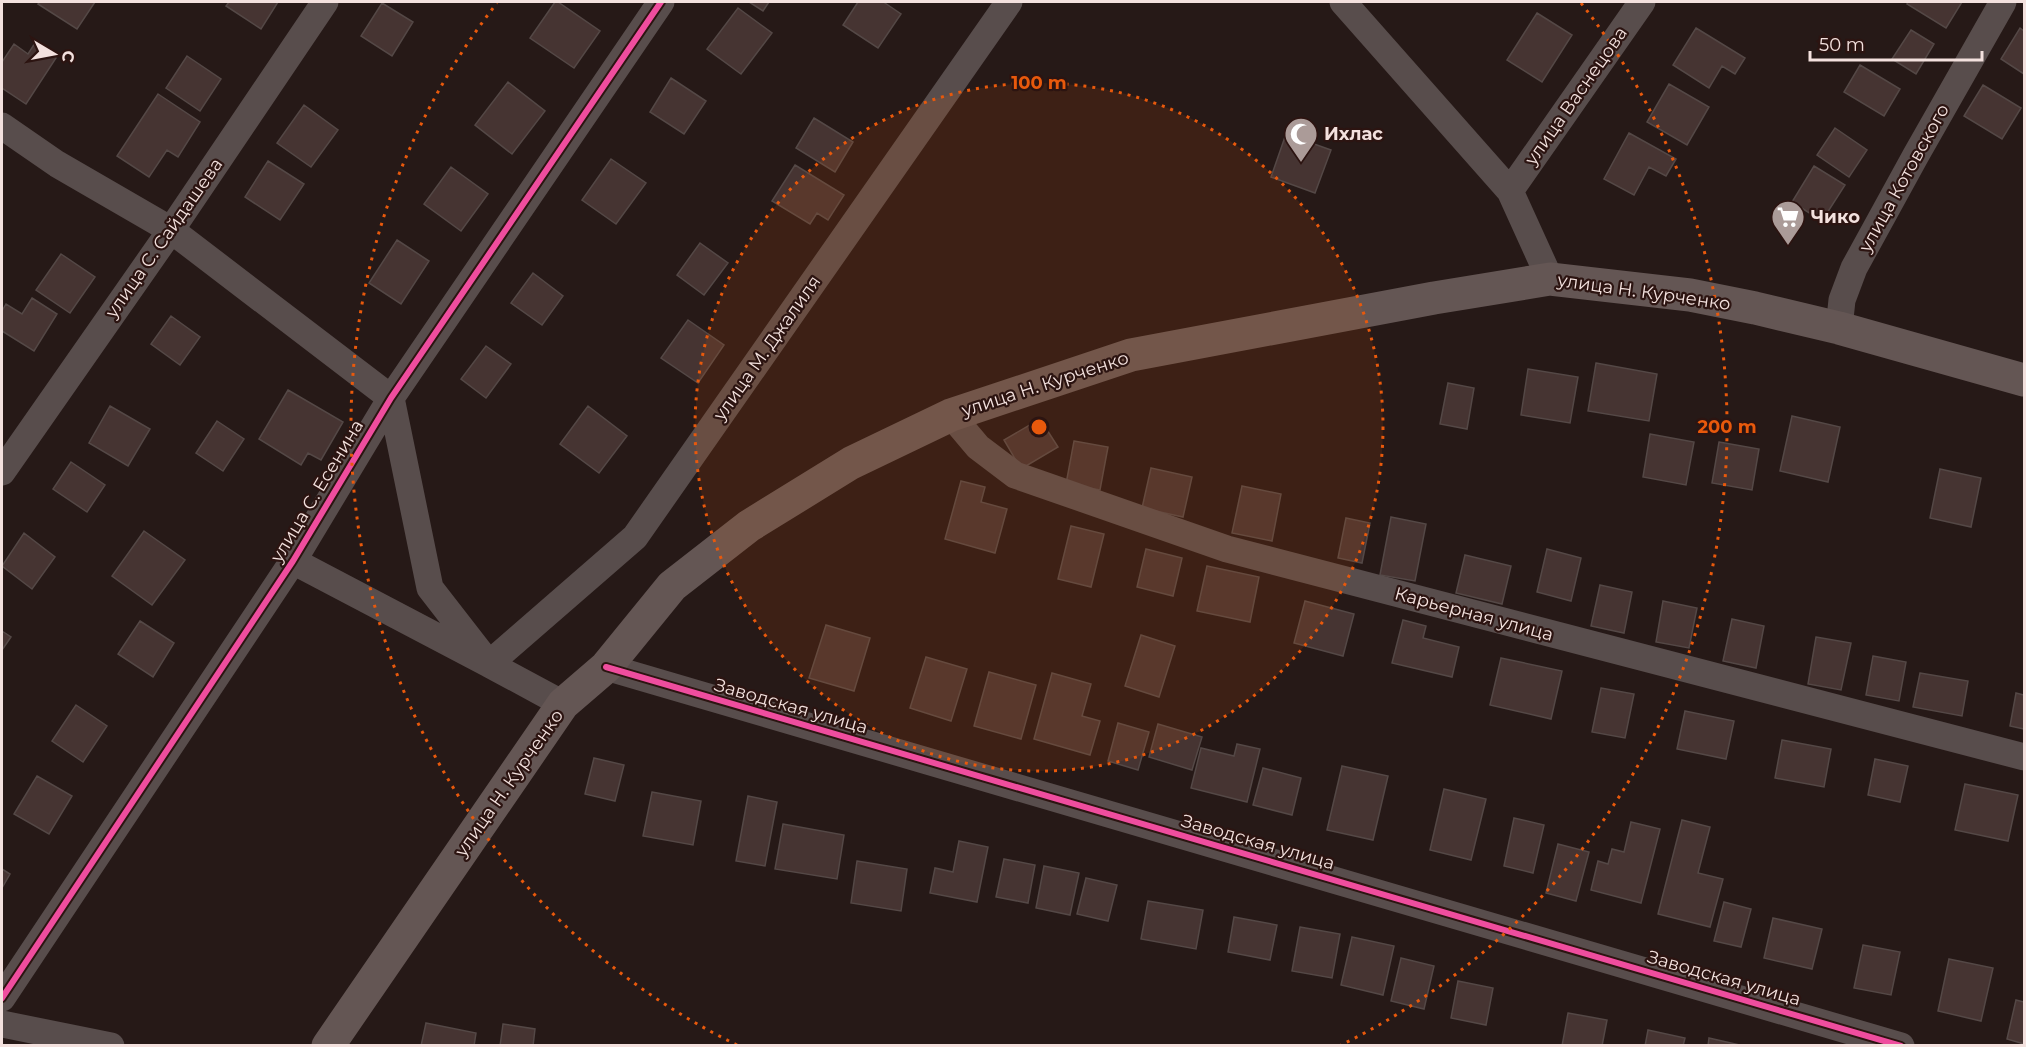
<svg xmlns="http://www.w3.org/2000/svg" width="2026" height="1047" viewBox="0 0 2026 1047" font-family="Montserrat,sans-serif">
<rect width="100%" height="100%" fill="#261917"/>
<path fill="#463432" stroke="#544846" stroke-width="1.5" d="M40 2H95L77 29 38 4Z
M229 2H278L261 29 226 6Z
M555 2H558L600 31 574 68 530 38Z
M749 2H769L763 11Z
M858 2H886L885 3 901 14 878 48 843 25Z
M1908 2H1962L1946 28 1907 4Z
M382 3 413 22 392 56 361 36Z
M738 8 772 33 741 74 707 49Z
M1537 13 1572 35 1542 82 1507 60Z
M1696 28 1745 58 1735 74 1722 66 1709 88 1673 65Z
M2020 28 2024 31V74L2001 59Z
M1911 30 1934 44 1916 74 1892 59Z
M35 43 56 58 26 104 2 88V62L14 44 28 54Z
M187 56 221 79 200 111 166 88Z
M1860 65 1900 89 1884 116 1844 92Z
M671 78 706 101 684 134 650 112Z
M508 82 545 111 512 154 475 125Z
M1669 84 1709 107 1687 145 1647 122Z
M1983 85 2021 108 2002 139 1964 116Z
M158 94 200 122 178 157 167 150 149 177 117 156Z
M304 105 338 130 311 167 277 143Z
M814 118 853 142 835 172 796 148Z
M1835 128 1867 150 1849 177 1817 155Z
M1629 133 1676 159 1666 176 1649 167 1634 195 1604 179Z
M1286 134 1331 150 1315 193 1271 177Z
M611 159 646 183 616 224 582 200Z
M268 161 304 184 280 220 245 197Z
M795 165 844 195 828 220 817 213 810 224 772 201Z
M1814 166 1845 185 1822 221 1792 202Z
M451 167 488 194 461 231 424 204Z
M397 240 429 261 401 304 369 283Z
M700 243 728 263 704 295 677 275Z
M61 254 95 277 70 313 36 290Z
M533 273 563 296 542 325 511 303Z
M32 298 57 314 34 351 2 331V311L6 304 22 314Z
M171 316 200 337 180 365 151 344Z
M688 320 724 345 698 383 661 358Z
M486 346 511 364 486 398 461 379Z
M1596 363 1657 374 1649 421 1588 411Z
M1528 369 1578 377 1570 423 1521 415Z
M1448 383 1474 388 1467 429 1440 424Z
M288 390 343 422 321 460 308 453 301 465 259 439Z
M110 406 150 429 128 466 89 443Z
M588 406 627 436 599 473 560 444Z
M1792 416 1840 427 1828 482 1780 471Z
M1040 419 1058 447 1021 469 1004 440Z
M217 421 244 439 223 471 196 453Z
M1650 434 1694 442 1686 485 1643 477Z
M1074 441 1108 447 1100 490 1066 484Z
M1719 442 1759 449 1752 490 1712 483Z
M71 462 105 485 87 512 53 489Z
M1151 468 1192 477 1183 517 1142 508Z
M1940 469 1981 478 1971 527 1930 518Z
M961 481 985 487 981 502 1007 509 995 553 945 539Z
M1242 486 1281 494 1272 541 1232 533Z
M1391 517 1426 524 1415 581 1380 575Z
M1346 518 1370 523 1362 563 1338 558Z
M1071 526 1104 534 1091 587 1058 579Z
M144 531 185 560 152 605 112 576Z
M24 533 55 557 32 589 2 566Z
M1146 549 1182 558 1173 596 1137 587Z
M1547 549 1581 558 1571 601 1537 592Z
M1465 555 1511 566 1502 604 1456 593Z
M1207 566 1259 577 1250 622 1197 611Z
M1600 585 1632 592 1624 633 1591 626Z
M1305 601 1354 614 1343 656 1294 643Z
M1663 601 1697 608 1689 648 1656 642Z
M1732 619 1764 626 1756 668 1723 661Z
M1403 620 1426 626 1423 638 1459 647 1452 677 1392 663Z
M140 621 174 643 153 677 118 654Z
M826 625 870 638 854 691 809 678Z
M2 631 11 637 2 650Z
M1141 635 1175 646 1159 697 1125 686Z
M1816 637 1851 643 1841 690 1808 684Z
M1873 656 1906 662 1899 701 1866 695Z
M926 657 967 669 951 721 910 708Z
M1501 658 1562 671 1551 719 1490 705Z
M989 672 1036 685 1021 739 974 726Z
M1052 673 1091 684 1082 716 1100 721 1090 755 1034 739Z
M1920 673 1968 681 1962 716 1913 707Z
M1601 688 1634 694 1625 738 1592 732Z
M2016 693 2024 695V729L2010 726Z
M76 705 107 726 83 762 52 741Z
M1685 711 1734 721 1726 759 1677 749Z
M1118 723 1149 732 1138 770 1108 761Z
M1158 724 1202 737 1192 770 1149 757Z
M1782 740 1831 749 1824 787 1775 778Z
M1237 744 1260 749 1247 802 1191 788 1201 748 1234 756Z
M594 758 624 765 615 801 585 794Z
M1875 759 1908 766 1900 802 1868 795Z
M1342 766 1388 776 1373 840 1327 830Z
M1263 768 1301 778 1292 815 1253 805Z
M37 776 72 796 49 834 14 814Z
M1965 784 2018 795 2008 841 1955 830Z
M1444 789 1486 799 1471 860 1430 850Z
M652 792 701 801 693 845 643 836Z
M748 796 777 802 765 866 736 861Z
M1514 818 1544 825 1533 873 1504 866Z
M1682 820 1710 827 1698 873 1723 879 1710 927 1658 914Z
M1631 822 1660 829 1641 903 1591 890 1598 861 1608 864 1612 849 1624 852Z
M783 824 844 835 837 879 775 869Z
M959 841 988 847 977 902 930 893 935 868 953 872Z
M1558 844 1589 852 1576 901 1546 893Z
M1004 859 1035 865 1028 903 996 897Z
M857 861 907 869 901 911 851 903Z
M1044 866 1079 873 1070 915 1036 908Z
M2 869 10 874 2 888Z
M1086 878 1117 885 1108 921 1077 914Z
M1148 901 1203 910 1196 949 1141 939Z
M1724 902 1751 909 1741 947 1714 941Z
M1234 917 1277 925 1270 960 1228 952Z
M1773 918 1822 929 1812 969 1764 958Z
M1300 927 1340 934 1332 978 1292 971Z
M1352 937 1394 946 1383 995 1341 985Z
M1863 945 1900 952 1891 995 1854 988Z
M1401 958 1434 966 1424 1009 1391 1001Z
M1949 959 1993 968 1981 1021 1938 1011Z
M1458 981 1493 988 1486 1025 1451 1018Z
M2016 1000 2024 1002V1044L2007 1039Z
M1568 1013 1607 1020 1602 1046H1562Z
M426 1023 476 1033 474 1046H421Z
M503 1024 535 1029 533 1046H500Z
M1648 1030 1685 1038 1683 1046H1645Z
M1709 1038 1744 1046H1708Z"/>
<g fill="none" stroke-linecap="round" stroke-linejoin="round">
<path stroke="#584d4c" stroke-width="27" d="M1343 2 1510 191 1550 279
M2 126 57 164 171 230 391 398 430 588 489 664 563 704
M1510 191 1642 2
M1839 328 1842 300 1854 268 1916 155 2003 2
M951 415 978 447 1015 475 1227 549 2024 757
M2 472 171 230 325 2
M293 561 489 664 635 537 1009 2
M606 667 1901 1046
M2 998 293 561 391 398 661 2
M2 1024 111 1046"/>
<path stroke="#645654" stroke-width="33" d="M328 1046 563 704 606 667 672 586 749 526 851 463 951 415 1131 355 1434 298 1550 279 1690 295 1755 308 1839 328 2024 380"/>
<defs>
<path id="cycleway" d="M606 667 1901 1046
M2 998 293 561 391 398 661 2"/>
</defs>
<use href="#cycleway" stroke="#2c1411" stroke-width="10"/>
<use href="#cycleway" stroke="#ef4d9e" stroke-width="6"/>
</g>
<circle cx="1039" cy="427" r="344" fill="#e8590c" fill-opacity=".12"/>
<g fill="none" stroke="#e8590c" stroke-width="3" stroke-dasharray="3 6">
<circle cx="1039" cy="427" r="344"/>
<path d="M737 1045A688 688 0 0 1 497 3M1581 3A688 688 0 0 1 1341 1045"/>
</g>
<defs>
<symbol id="mosque-pin" viewBox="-11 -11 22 30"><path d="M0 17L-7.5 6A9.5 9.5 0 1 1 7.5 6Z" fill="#ab9b98" stroke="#2c1411"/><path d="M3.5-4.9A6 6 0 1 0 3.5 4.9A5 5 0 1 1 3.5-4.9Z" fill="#fff"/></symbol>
<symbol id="supermarket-pin" viewBox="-11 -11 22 30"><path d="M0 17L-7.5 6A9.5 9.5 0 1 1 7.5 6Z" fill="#ab9b98" stroke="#2c1411"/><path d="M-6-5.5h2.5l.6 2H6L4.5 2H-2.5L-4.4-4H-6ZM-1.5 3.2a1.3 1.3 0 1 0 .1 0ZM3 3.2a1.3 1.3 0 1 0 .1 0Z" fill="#fff"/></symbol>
</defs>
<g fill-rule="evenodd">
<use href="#mosque-pin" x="1282" y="115" width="38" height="52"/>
<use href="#supermarket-pin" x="1769" y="198" width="38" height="52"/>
</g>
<g text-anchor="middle" stroke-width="4.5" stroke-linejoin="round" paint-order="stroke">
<g font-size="18" fill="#f3e1de" stroke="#2c1411">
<text transform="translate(1576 96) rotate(-55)" y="6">улица Васнецова</text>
<text transform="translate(1904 178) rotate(-61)" y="6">улица Котовского</text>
<text transform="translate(164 238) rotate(-55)" y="6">улица С. Сайдашева</text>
<text transform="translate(1644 292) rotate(8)" y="6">улица Н. Курченко</text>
<text transform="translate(767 348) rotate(-55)" y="6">улица М. Джалиля</text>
<text transform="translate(1045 384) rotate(-18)" y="6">улица Н. Курченко</text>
<text transform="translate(317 491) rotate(-59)" y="6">улица С. Есенина</text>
<text transform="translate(1474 614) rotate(15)" y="6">Карьерная улица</text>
<text transform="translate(791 706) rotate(16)" y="6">Заводская улица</text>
<text transform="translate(509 783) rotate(-55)" y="6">улица Н. Курченко</text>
<text transform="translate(1258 842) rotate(16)" y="6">Заводская улица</text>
<text transform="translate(1724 978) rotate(16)" y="6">Заводская улица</text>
</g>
<g font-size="18" font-weight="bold" fill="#f3e1de" stroke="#2c1411" text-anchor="start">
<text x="1324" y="140">Ихлас</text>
<text x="1811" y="223">Чико</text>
</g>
</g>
<circle cx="1039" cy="427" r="9" fill="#e8590c" stroke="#2c1411" stroke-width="3"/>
<g font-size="18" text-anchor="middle" font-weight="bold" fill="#e8590c" stroke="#2c1411" stroke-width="4.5" stroke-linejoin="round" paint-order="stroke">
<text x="1039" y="89">100 m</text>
<text x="1727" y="433">200 m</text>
</g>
<rect width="2026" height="1047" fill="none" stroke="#f3e1de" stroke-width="6"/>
<g transform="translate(54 54) rotate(100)" stroke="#2c1411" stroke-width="4.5" paint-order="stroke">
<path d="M0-4.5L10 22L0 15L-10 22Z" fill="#f3e1de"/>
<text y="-9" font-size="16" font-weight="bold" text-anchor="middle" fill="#f3e1de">С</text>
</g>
<path d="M1810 51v9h172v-9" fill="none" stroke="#f3e1de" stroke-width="3"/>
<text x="1819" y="51" font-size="18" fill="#f3e1de" stroke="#2c1411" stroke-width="4.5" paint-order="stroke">50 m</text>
</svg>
